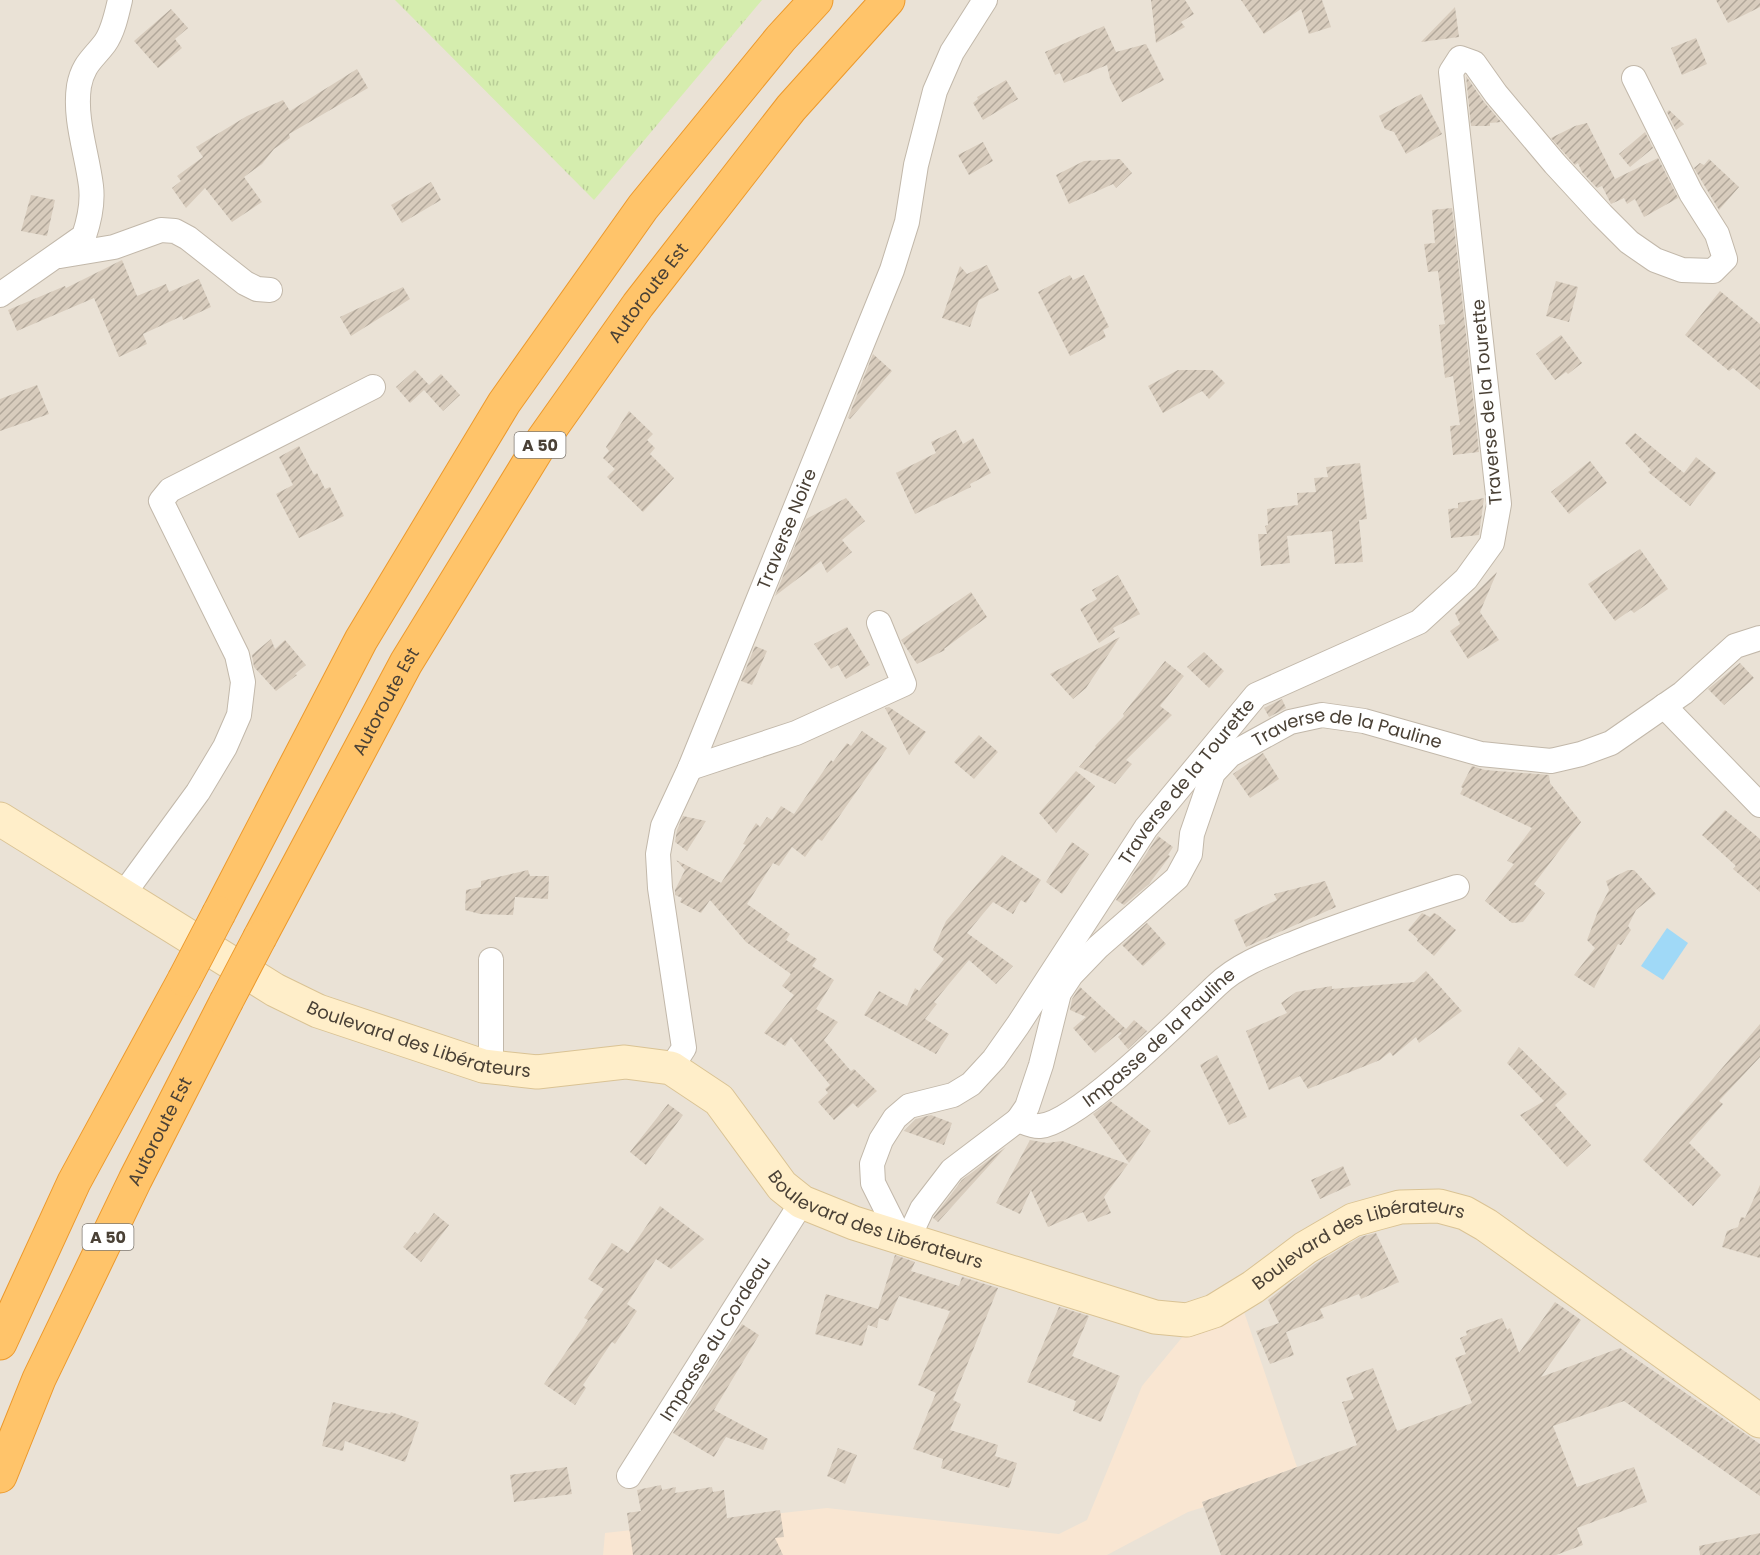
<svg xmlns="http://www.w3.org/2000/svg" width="1760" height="1555" viewBox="0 0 1760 1555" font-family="Poppins,sans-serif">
<defs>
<pattern id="grass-tufts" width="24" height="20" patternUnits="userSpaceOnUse" patternTransform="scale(1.5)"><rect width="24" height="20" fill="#d5edae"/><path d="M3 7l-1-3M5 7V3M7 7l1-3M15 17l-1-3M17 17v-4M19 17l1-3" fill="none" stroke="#b8cc96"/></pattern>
<pattern id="building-hatch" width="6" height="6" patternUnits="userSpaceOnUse" patternTransform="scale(1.5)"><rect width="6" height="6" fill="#d8ccbd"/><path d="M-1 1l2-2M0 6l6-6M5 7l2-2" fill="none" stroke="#b1a79a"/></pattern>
</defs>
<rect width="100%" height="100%" fill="#f6f1e9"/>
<path fill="#eae2d6" d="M0 0H1760V1555H0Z"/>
<path fill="#f9e6d2" d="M1242 1306 1297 1467 1202 1502 1204 1507 1188 1512 1107 1555H603L605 1533 827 1508 1059 1534 1087 1520 1142 1386 1189 1329Z"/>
<path fill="url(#grass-tufts)" d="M395 0H762L594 200Z"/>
<path fill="#a0d9f7" d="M1667 928 1688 943 1663 980 1641 966Z"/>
<path fill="url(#building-hatch)" d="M1151 0H1185L1194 14 1181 22 1185 27 1156 43Z
M1241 0H1322L1331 27 1309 34 1301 9 1264 34Z
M1716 0H1760V7L1728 23Z
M1455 7 1459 37 1421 42Z
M171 9 188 28 175 39 182 48 158 68 134 41Z
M1104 26 1116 52 1146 44 1164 80 1122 102 1110 79 1107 65 1064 83 1060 73 1055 75 1045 52Z
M1696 38 1707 64 1682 75 1671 48Z
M357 69 368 88 289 134 290 138 274 149 262 164 244 177 262 202 232 222 205 188 186 208 172 188 181 181 177 176 203 157 196 147 247 116 283 100 290 111Z
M1466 76 1484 102 1501 122 1490 123V126H1471Z
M1006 80 1018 99 983 120 973 103 978 99 977 97Z
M1421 94 1442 134 1406 154 1394 132 1385 129 1379 116Z
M1669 110 1684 124 1676 130 1667 112Z
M1587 123 1615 179 1658 158 1678 198 1644 217 1635 199 1627 204 1624 198 1611 204 1602 186 1597 188 1582 172 1578 163 1575 165 1551 138 1575 126Z
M1645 132 1653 148 1630 167 1619 154Z
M983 142 993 161 969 175 958 155Z
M1120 159 1132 173 1116 188 1113 184 1069 204 1056 175 1084 161Z
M1709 159 1739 187 1719 210 1694 168 1700 163 1704 165Z
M431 182 441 200 402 223 391 205Z
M31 195 55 200 47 236 21 231Z
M1452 208 1479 452 1453 455 1450 426 1460 425 1453 376 1445 378 1439 325 1445 324 1438 271 1428 272 1424 244 1435 243 1432 210Z
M122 260 137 296 166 284 169 292 199 279 211 307 183 320 182 316 143 334 147 344 119 357 94 298 17 331 8 310 65 286 66 288Z
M987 265 999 290 979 300 970 327 942 318 960 266 967 274Z
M1070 275 1073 280 1084 275 1109 327 1103 330 1106 337 1070 356 1038 292Z
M1556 281 1578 287 1569 322 1546 316Z
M403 287 410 299 351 336 340 317Z
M1720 291 1760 324V390L1733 368 1729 371 1685 335Z
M1561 335 1582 363 1568 374 1566 372 1555 380 1536 354Z
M873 354 892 371 850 419 848 418Z
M415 370 429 385 441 374 460 395 443 411 424 390 410 403 396 387Z
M1178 370H1212L1225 383 1209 399 1202 391 1163 413 1148 386Z
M37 385 49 414 0 431V399Z
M629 411 653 434 647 440 655 448 650 454 674 478 643 512 607 477 615 469 603 458 609 451 606 447Z
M956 430 963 444 973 438 991 473 970 484 971 487 915 514 896 473 936 453 931 442Z
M1635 433 1684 473 1696 457 1716 473 1690 506 1648 472 1651 470 1625 443Z
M299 446 314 475 317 473 325 489 330 487 344 516 299 538 276 494 293 485 279 457Z
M1590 461 1607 483 1569 514 1551 492Z
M1360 463 1367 519 1359 520 1363 562 1335 564 1332 531 1287 536 1290 563 1261 566 1258 534H1267L1265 526 1268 525 1267 509 1298 505 1297 493 1316 492 1314 478 1328 477 1326 467Z
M846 498 865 521 842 540 852 552 827 573 821 561 775 596 806 519Z
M1484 498 1479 535 1451 538 1448 509 1458 508V503Z
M1640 549 1668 589 1634 613 1631 610 1615 621 1588 584Z
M1497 572 1480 612 1499 640 1468 659 1450 631 1460 624 1455 613Z
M1118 575 1140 614 1113 628 1115 632 1099 643 1080 609 1097 599 1092 590Z
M971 592 987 617 944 649 945 650 917 664 901 640Z
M847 627 870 665 846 679 838 665 831 669 814 644Z
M1120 637 1086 688 1073 699 1050 674Z
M271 639 275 649 285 640 306 665 295 674 297 675 276 691 254 667 252 655Z
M755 646 767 651 752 685 741 681Z
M1204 652 1224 671 1209 688 1187 667Z
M1165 661 1184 676 1160 706 1172 715 1126 760 1132 764 1115 784 1079 767 1096 747 1095 746 1124 716 1123 714Z
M1740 663 1754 678 1724 705 1708 689Z
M1282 699 1286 708 1269 717 1264 708Z
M889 707 926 732 909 755 885 708Z
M862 731 887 748 822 841 818 839 805 857 792 847 779 866 773 863 747 904 790 934 786 940 817 959 812 966 834 980 816 1009 838 1022 824 1040 851 1071 854 1069 877 1091 858 1108 853 1103 834 1120 818 1102 828 1093 825 1089 830 1085 791 1037 785 1046 764 1033 794 995 782 986 791 974 746 942 710 900 701 913 680 902 682 898 675 895V890L685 870 676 860 721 883 746 845 743 844 756 823 760 827 767 817 772 820 781 806 794 814 831 760 833 762 847 743 851 746Z
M979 735 998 752 974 779 954 762Z
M1263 753 1279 779 1250 798 1233 774Z
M1472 766 1485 770 1549 775 1550 783 1581 822 1534 884 1545 893 1523 922 1512 923 1485 901 1514 864 1507 861 1532 828 1460 794 1463 788 1461 787Z
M1076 771 1095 786 1056 833 1039 813Z
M1725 810 1760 839V892L1733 869 1736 866 1702 835Z
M683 816 706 821 687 851 675 842 677 830Z
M1158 836 1173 847 1168 855 1170 856 1149 884 1124 905 1116 900Z
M1072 842 1089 854 1062 894 1046 882Z
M1002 855 1041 880 1026 903 1021 900 1013 914 993 902 967 933 1013 966 996 984 969 960 934 1002 937 1004 925 1019 949 1034 936 1054 864 1015 879 991 907 1006 915 988 919 991 944 959 933 950 946 921Z
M528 870 530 876H549L548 899 515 897 513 915 480 914 465 910 466 890 481 887V881Z
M1628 870H1634L1656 894 1636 910 1628 926 1631 930 1621 945 1618 944 1594 988 1574 975 1595 948 1587 940 1598 911 1609 890 1606 881Z
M1325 881 1336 907 1246 947 1234 920 1277 900 1274 894Z
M1422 913 1430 917 1434 913 1438 915 1456 930 1434 956 1417 941 1418 939 1408 930Z
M1147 923 1166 944 1143 966 1122 945Z
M1426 971 1462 1011 1419 1043 1416 1037 1393 1056 1390 1052 1380 1060 1308 1089 1300 1076 1269 1090 1246 1031 1287 1013 1281 1003 1296 992 1332 986V989L1414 982Z
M1080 987 1126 1029 1134 1020 1147 1031 1128 1049 1118 1037 1122 1033 1120 1032 1095 1053 1073 1028 1086 1017 1070 1010 1072 999Z
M1760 1024V1057L1719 1101 1723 1104 1689 1143 1721 1175 1693 1206 1643 1160Z
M1519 1047 1567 1094 1555 1105 1591 1145 1567 1167 1520 1115 1544 1101 1507 1063Z
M1217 1055 1247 1117 1229 1125 1200 1065Z
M1110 1101 1151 1131 1129 1163 1093 1114Z
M668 1104 683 1115 646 1165 630 1152Z
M931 1115 952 1123 944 1145 904 1131 916 1119Z
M1030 1140 1047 1143 1062 1141 1128 1164 1104 1197 1111 1213 1088 1222 1083 1212 1048 1227 1031 1190 1020 1214 996 1203Z
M1006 1147 938 1222 933 1218 962 1180Z
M1343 1166 1351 1185 1320 1199 1311 1180Z
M1760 1185V1258L1722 1247 1727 1231 1738 1227 1741 1217 1745 1218Z
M660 1206 704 1239 671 1269 656 1259 627 1304 637 1311 615 1344 612 1342 583 1385 586 1388 575 1405 544 1384 588 1320 584 1318 604 1289 588 1279 612 1243 628 1253Z
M434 1213 449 1225 421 1262 403 1247 415 1232 418 1234Z
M1376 1233 1399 1282 1361 1299 1359 1294 1320 1309 1324 1318 1286 1332 1294 1355 1270 1364 1256 1331 1279 1323 1268 1300 1315 1264 1360 1237Z
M895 1255 915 1262 911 1271 959 1286 962 1277 998 1288 953 1400 961 1404 950 1430 998 1445 995 1456 1017 1463 1009 1488 941 1468 943 1459 913 1449 936 1393 918 1385 950 1311 899 1296 888 1321 879 1318 877 1328 868 1325 862 1346 815 1334 826 1294 878 1309Z
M1555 1302 1581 1320 1541 1377 1620 1348 1760 1444V1496L1624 1401 1553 1426 1577 1487 1634 1467 1647 1502 1577 1528 1583 1545 1556 1555H1221L1202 1502 1357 1445 1342 1402 1354 1399 1346 1378 1373 1368 1397 1431 1472 1403 1455 1358 1466 1354 1460 1338 1467 1335 1466 1331 1502 1318 1507 1330 1510 1328 1519 1353Z
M1059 1307 1089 1316 1072 1356 1120 1376 1101 1422 1073 1411 1076 1401 1027 1382Z
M742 1324 759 1335 714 1410 768 1439 763 1450 726 1437 714 1457 673 1433Z
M333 1402 366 1410 390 1414 391 1412 419 1422 405 1462 345 1441 343 1451 322 1446Z
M838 1448 857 1455 845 1484 827 1476Z
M567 1467 572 1494 514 1502 510 1475Z
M661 1485 662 1490 676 1487 675 1493 712 1487 713 1492 724 1490 727 1518 780 1510 784 1537 775 1538 783 1555H633L627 1513 641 1511 637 1490Z
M1760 1533V1555H1700L1699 1546Z"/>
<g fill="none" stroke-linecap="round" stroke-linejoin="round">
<defs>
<g id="street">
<path d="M60 256 114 247 161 230 175 231 188 238 245 283 257 289 270 290"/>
<path d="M0 295 84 236C89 221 93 202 91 186 87 153 74 119 79 86 83 64 93 59 105 43 113 32 117 13 120 0"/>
<path d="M1664 706 1760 805"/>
<path d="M690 768 796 733 904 684 879 623"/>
<path d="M122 896 198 792 225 747 239 715 243 682 237 655 161 501 170 490 373 387"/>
<path d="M491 1067V960"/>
<path id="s1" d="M671 1068 684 1048 660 888 658 854 663 826 690 768 892 270 907 222 916 165 935 91 952 52 985 0"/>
<path id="s2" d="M1018 1120 1027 1107 1041 1065 1059 993 1071 975 1098 947 1177 878 1190 854 1192 834 1213 773 1230 755 1290 722 1322 715 1364 721 1481 754 1551 761 1581 754 1611 743 1683 693 1735 646 1760 638"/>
<path id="s3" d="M900 1237 873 1183 872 1164 881 1140 895 1118 909 1106 953 1095 971 1084 994 1059 1018 1025 1146 828 1256 695 1419 622 1466 579 1492 543 1499 504 1451 72 1460 58 1474 63 1496 94 1555 164 1602 215 1629 242 1655 260 1682 270 1713 271 1725 259 1717 234 1691 193 1634 78"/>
<path id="s4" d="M908 1239 922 1209 952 1170 1018 1120C1024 1122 1033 1127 1040 1126 1078 1123 1185 1015 1217 985 1239 964 1270 953 1297 942 1350 921 1403 904 1457 887"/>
<path id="s5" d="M629 1476 802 1202"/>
</g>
<g id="secondary">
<path id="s6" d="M0 819 275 990 318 1011 483 1066 537 1072 625 1062 671 1068 719 1100 782 1186 802 1202 854 1223 1155 1317 1187 1320 1214 1311 1253 1287 1305 1248 1353 1220 1378 1213 1400 1207 1439 1206 1465 1213 1486 1225 1760 1421"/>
</g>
<g id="highway">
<path d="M219 913 361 640 504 403 643 207 781 38 816 0"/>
<path id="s7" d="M260 937 406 663 544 438 638 305 791 108 888 0"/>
<path d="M0 1343 74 1182 184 980"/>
<path id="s8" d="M0 1476 39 1379 135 1180 226 1002"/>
</g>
</defs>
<use href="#street" stroke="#c2b8aa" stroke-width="26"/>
<use href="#secondary" stroke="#dac394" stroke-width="35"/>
<use href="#highway" stroke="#ec992c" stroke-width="35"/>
<use href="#street" stroke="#fff" stroke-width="24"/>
<use href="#secondary" stroke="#ffeec9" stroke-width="33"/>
<use href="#highway" stroke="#ffc46a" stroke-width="33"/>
<defs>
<path id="highway-bridge" d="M184 980 219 913
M226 1002 260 937"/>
</defs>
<use href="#highway-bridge" stroke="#ec992c" stroke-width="35" stroke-linecap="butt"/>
<use href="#highway-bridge" stroke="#ffc46a" stroke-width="33"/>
</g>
<g text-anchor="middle" stroke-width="6" stroke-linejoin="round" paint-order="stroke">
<g fill="#fff" stroke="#807a72" stroke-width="1.5">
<rect x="514.5" y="432" width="51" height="26" rx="4.5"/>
<rect x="82.5" y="1224" width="51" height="26" rx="4.5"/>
</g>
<g font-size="16" font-weight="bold" fill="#4a4136">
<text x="540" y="451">A 50</text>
<text x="108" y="1243">A 50</text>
</g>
<g font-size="18" fill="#4a4136" stroke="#fff">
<text dy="6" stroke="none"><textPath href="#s7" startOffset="753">Autoroute Est</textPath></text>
<text transform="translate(1487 402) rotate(-95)" y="6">Traverse de la Tourette</text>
<text dy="6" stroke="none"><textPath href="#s1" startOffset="570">Traverse Noire</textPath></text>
<text dy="6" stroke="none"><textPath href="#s7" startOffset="267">Autoroute Est</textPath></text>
<text dy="6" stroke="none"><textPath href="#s2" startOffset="562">Traverse de la Pauline</textPath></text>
<text dy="6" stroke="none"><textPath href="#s3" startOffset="588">Traverse de la Tourette</textPath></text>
<text dy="6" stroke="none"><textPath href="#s6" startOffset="477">Boulevard des Libérateurs</textPath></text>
<text dy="6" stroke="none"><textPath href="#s4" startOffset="338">Impasse de la Pauline</textPath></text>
<text dy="6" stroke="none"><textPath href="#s8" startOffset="380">Autoroute Est</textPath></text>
<text dy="6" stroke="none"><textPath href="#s6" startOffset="999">Boulevard des Libérateurs</textPath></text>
<text dy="6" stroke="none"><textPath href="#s6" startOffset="1521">Boulevard des Libérateurs</textPath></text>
<text dy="6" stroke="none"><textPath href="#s5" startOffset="162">Impasse du Cordeau</textPath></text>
</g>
</g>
</svg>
